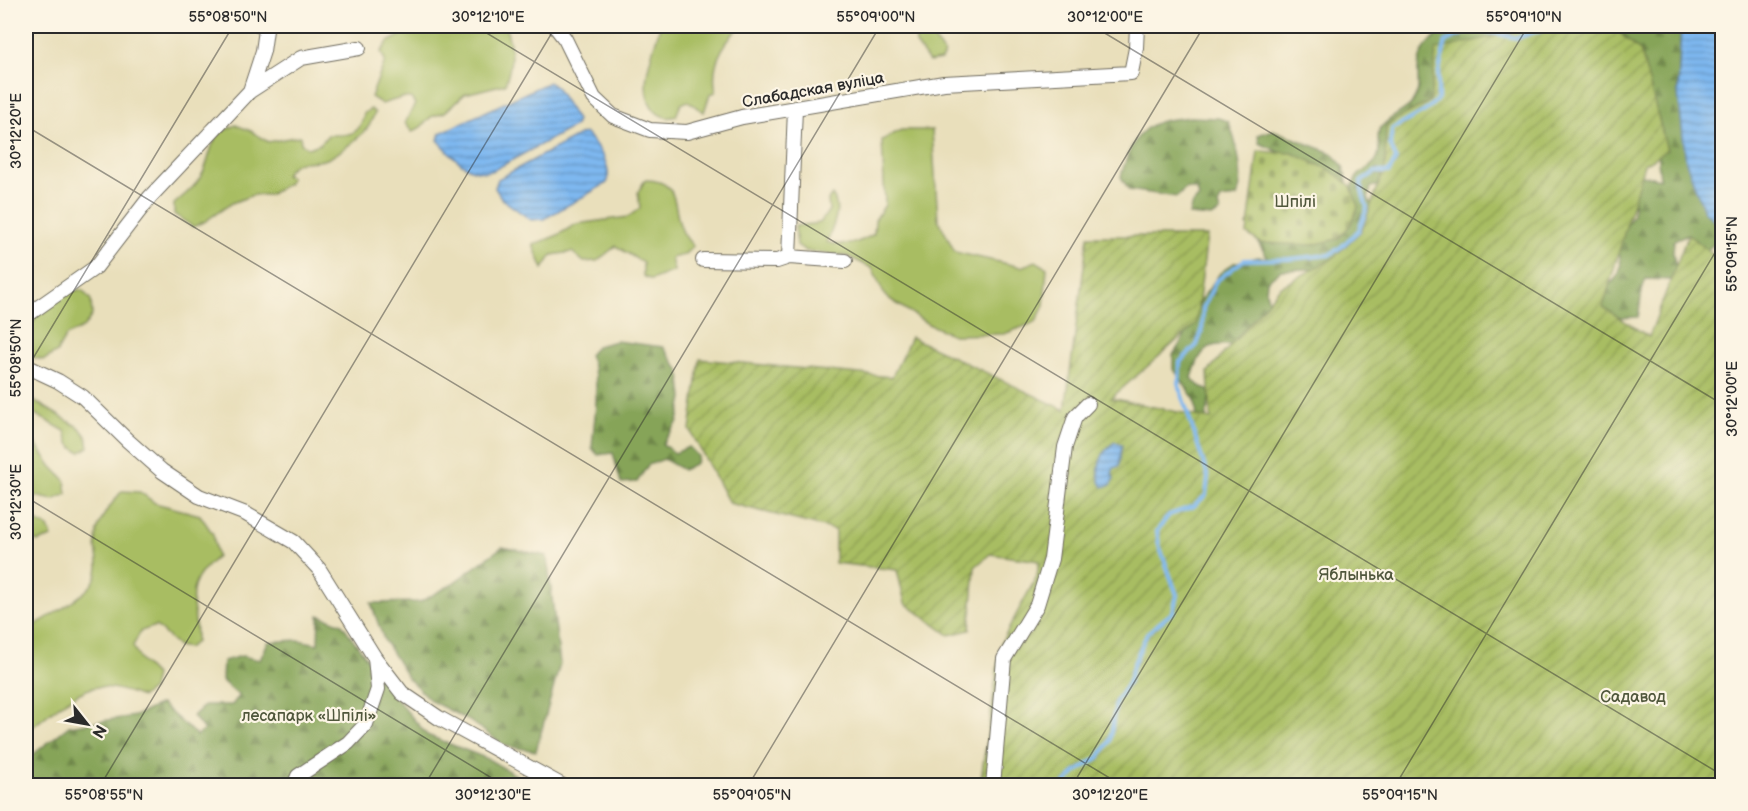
<svg xmlns="http://www.w3.org/2000/svg" width="1748" height="811" viewBox="0 0 1748 811" font-family="'Balsamiq Sans',sans-serif">
<defs>
<pattern id="forest-firs" width="22" height="20" patternUnits="userSpaceOnUse" patternTransform="scale(1.5)"><rect width="22" height="20" fill="#86a458"/><path d="M5 1l3.5 6h-7zM16 11l3.5 6h-7z" fill="#6e8649"/></pattern>
<pattern id="cemetery-stones" width="16" height="16" patternUnits="userSpaceOnUse" patternTransform="scale(1.5)"><rect width="16" height="16" fill="#a8bd62"/><path d="M2 7V4a2 2 0 0 1 4 0v3zM10 15v-3a2 2 0 0 1 4 0v3z" fill="#899a51"/></pattern>
<pattern id="garden-furrows" width="10" height="10" patternUnits="userSpaceOnUse" patternTransform="scale(1.5)"><rect width="10" height="10" fill="#a8bd62"/><path d="M-1 1l2-2M0 10L10 0M9 11l2-2" fill="none" stroke="#899a51"/></pattern>
<pattern id="water-rules" width="6" height="5" patternUnits="userSpaceOnUse" patternTransform="scale(1.5)"><rect width="6" height="5" fill="#7eb8f0"/><path d="M0 2.5h6" fill="none" stroke="#6796c3"/></pattern>
</defs>
<rect width="100%" height="100%" fill="#fcf5e5"/>
<filter id="ink" filterUnits="userSpaceOnUse"><feTurbulence type="fractalNoise" baseFrequency=".0167" numOctaves="2"/><feDisplacementMap in="SourceGraphic" scale="12" xChannelSelector="R" yChannelSelector="G"/><feConvolveMatrix kernelMatrix="1 2 1 2 8 2 1 2 1" color-interpolation-filters="sRGB"/></filter>
<filter id="wash" filterUnits="userSpaceOnUse"><feTurbulence type="fractalNoise" baseFrequency=".008" numOctaves="4" result="noise"/><feDisplacementMap in="SourceGraphic" scale="24" xChannelSelector="R" yChannelSelector="G"/><feGaussianBlur stdDeviation="1.35" result="paint"/><feColorMatrix in="noise" values="0 0 0 0 0 0 0 0 0 0 0 0 0 0 0 0 0 1.4 0 .05"/><feComposite in="paint" operator="in"/></filter>
<g filter="url(#wash)">
<rect width="100%" height="100%" fill="#e9dfbb"/>
<path fill="#a8bd62" stroke="#6a7446" stroke-width="1.5" d="M412 26H505C512 44 513 65 505 84L465 94 445 112 431 117 421 127 412 132 405 123 415 104 411 98H401L382 104 371 97 385 61 381 52 388 42 412 29Z
M660 26H740C722 46 710 64 716 92L710 94 704 112 688 101 681 104 676 116C668 119 661 117 655 111 635 89 654 51 660 26Z
M915 26H932L931 35 944 54 941 60 929 62 916 44Z
M371 109 375 113C373 117 371 122 369 126 363 135 337 155 327 159 311 165 296 155 285 175L291 177 289 183 269 195H253L232 203 204 222 193 227 174 214V204C186 194 199 184 205 168 214 145 209 135 236 125L251 131 268 142 300 136 301 143 308 148 320 144 328 135C349 135 360 137 364 113Z
M901 130H932L938 219 955 252 1021 267 1036 261 1047 268 1044 306 1036 322 1004 334 953 335 928 324 885 296 872 268 847 256 806 251 797 245 795 226 820 223 829 210 828 200 832 195C843 209 832 228 827 242 844 248 859 243 874 234L875 220 885 205 882 140Z
M645 180C683 180 671 208 682 230 684 236 689 241 693 246L684 255 671 258 674 271 651 280 643 276V263L616 246 597 261 584 262 572 252 552 255 543 269 533 245 558 235 576 224 628 217 640 208 638 192Z
M71 290H82L91 300 92 315 84 327 66 336 57 352 44 360 26 356V322Z
M26 396 80 428 87 437 89 447 81 452C69 448 68 442 65 431L26 409Z
M26 436 32 439 52 467 65 480 67 494 53 500 26 494Z
M122 491 140 492 155 503 200 515 213 534 217 557C179 589 197 600 196 642L188 648 178 646 156 626 141 631 133 646 141 661 155 675 152 689 142 697C130 692 104 684 92 688 67 696 46 717 26 732V630C42 621 86 597 94 581 101 568 97 558 96 545 95 522 109 507 122 491Z
M26 516 48 527 52 537 38 542 26 536Z"/>
<path fill="url(#forest-firs)" stroke="#586842" stroke-width="1.5" d="M1460 26H1493L1507 37 1391 182 1371 187 1368 198 1376 214 1366 242 1315 269 1281 270 1267 281 1266 291 1271 312 1243 346C1210 343 1202 343 1192 378L1198 385 1210 392 1206 418 1197 417 1195 400 1173 368V355L1194 321 1201 300 1220 273 1234 263 1258 257 1268 258 1247 225 1291 157 1259 143 1258 135 1273 130 1331 153 1343 166 1353 205C1353 198 1352 188 1354 182 1359 169 1374 169 1378 156 1381 147 1375 138 1380 129 1387 117 1404 113 1412 103 1420 90 1418 86 1418 72 1417 46 1438 32 1460 26Z
M1583 26H1681L1678 93 1704 211 1721 227 1714 244 1706 251 1688 234 1674 240 1673 252 1677 275 1671 280 1646 279C1640 291 1641 304 1638 317L1619 318 1597 304 1599 293C1624 275 1623 270 1617 242L1633 215 1635 186 1638 174 1660 179 1657 151Z
M1190 117 1218 118 1228 121C1236 140 1246 178 1237 197L1221 199 1218 205 1220 212 1212 217 1189 215 1191 206 1199 197 1197 190 1186 188 1177 197 1129 190 1121 177C1126 158 1133 135 1152 125 1162 119 1178 119 1190 117Z
M616 341 663 347 680 371 683 398 678 422 662 444 675 453 689 447 698 456 696 463 683 470 664 459 648 465 637 482 621 483 613 453 598 455 592 448C594 417 602 384 589 355L597 346Z
M502 547 547 556 560 664 536 751 506 746 468 720 431 701 408 678 384 640 371 603 420 602 449 586Z
M319 615 342 624 394 696 427 735 488 759 519 777 524 785 26 786V760L69 726 135 716 161 704 197 736 204 730 193 716 205 705H232L239 696 222 681 223 661 242 656 260 660 268 642 298 640 318 644Z"/>
<path fill="url(#cemetery-stones)" stroke="#6a7446" stroke-width="1.5" d="M1258 151 1292 153 1330 170 1351 186 1358 207 1351 224 1338 239 1312 245 1261 243 1247 234Z"/>
<path fill="url(#garden-furrows)" stroke="#6a7446" stroke-width="1.5" d="M1538 26H1612L1641 52 1667 150 1644 164 1603 307 1649 337 1688 234 1722 262V785H980L1001 643 1037 576 1039 561 990 554 975 567 970 630 949 635 905 603 897 570 835 563V530L729 503 690 430 700 359 892 377 911 337 1065 410 1088 236H1207L1196 324 1111 398 1211 419 1208 372 1280 287 1332 259 1362 230 1385 167 1386 125 1430 101 1436 50Z"/>
<path fill="url(#water-rules)" stroke="#54728e" stroke-width="1.5" d="M1681 26H1722V228L1704 211 1686 162 1678 93Z
M549 82 556 87 577 120 575 126 492 171C467 176 454 157 438 140L440 133Z
M585 133C597 145 613 166 607 183L544 219 531 220 502 199 495 188 498 179 579 135Z
M1115 442 1122 445 1119 466 1114 468 1112 473 1114 479 1111 485 1103 487C1093 473 1101 450 1115 442Z"/>
<g fill="none" stroke-linecap="round" stroke-linejoin="round">
<path stroke="#7eb8f0" stroke-width="4" d="M1062 786 1076 772 1099 757 1110 741 1116 701 1128 683 1134 663 1147 633 1173 612 1177 595 1159 545 1157 531 1169 515 1194 506 1206 495 1208 477 1179 386 1180 362 1197 345 1202 331 1203 308 1216 281 1244 260 1289 259 1329 255 1341 247 1359 230 1367 208 1362 191 1361 182 1375 172H1389L1396 159 1390 144 1392 129 1425 111 1438 99V75L1446 41 1474 29 1517 38 1543 29 1545 26"/>
</g>
</g>
<g filter="url(#ink)">
<g fill="none" stroke-linecap="round" stroke-linejoin="round">
<defs>
<path id="minor" d="M261 26 266 30 263 51 250 91 301 58 359 48
M555 26 565 39 594 98 613 116 650 130 687 132 742 117 944 83 1131 73 1136 48 1137 26
M789 257 795 109
M703 260 777 261 789 257 845 261
M26 316 96 267 150 197 250 91
M26 366 58 381 83 397 127 440 162 471 199 496 246 514 294 542 319 569 375 658 402 693 439 718 563 786
M294 786 298 776 348 743 366 724 378 689 375 658
M993 786 1004 659 1037 605 1051 559 1065 447 1075 417 1088 404"/>
</defs>
<use href="#minor" stroke="#6e6a5d" stroke-width="16"/>
<use href="#minor" stroke="#fff" stroke-width="14"/>
</g>
</g>
<path fill="none" stroke="#2b2b2b" stroke-width="1.5" stroke-opacity="0.45" d="M475 26 1722 775M1093 26 1722 404M1710 26 1722 33M26 126 1123 786M26 370 233 26M26 497 505 786M100 786 556 26M424 786 880 26M748 786 1204 26M1072 786 1528 26M1395 786 1722 241M1719 786 1722 780"/>
<g text-anchor="middle" stroke-width="4.5" stroke-linejoin="round" paint-order="stroke">
<g font-size="16" fill="#2b2b2b" stroke="#fcf5e5">
<text transform="translate(813 89) rotate(-10)" y="6">Слабадская вуліца</text>
</g>
<g font-size="16" fill="#50573c" stroke="#fcf5e5">
<text x="1295" y="207">Шпілі</text>
<text x="1356" y="580">Яблынька</text>
<text x="1633" y="702">Садавод</text>
<text x="309" y="721">лесапарк «Шпілі»</text>
</g>
</g>
<rect width="1748" height="811" fill="none" stroke="#fcf5e5" stroke-width="66"/>
<g transform="translate(87 724) rotate(121)" stroke="#fcf5e5" stroke-width="4.5" paint-order="stroke">
<path d="M0-4.5L10 22L0 15L-10 22Z" fill="#2b2b2b"/>
<text y="-9" font-size="16" font-weight="bold" text-anchor="middle" fill="#2b2b2b">N</text>
</g>
<rect x="33" y="33" width="1682" height="745" fill="none" stroke="#2b2b2b" stroke-width="2"/>
<g font-size="15" text-anchor="middle" fill="#2b2b2b">
<text x="228" y="22">55°08'50"N</text>
<text x="488" y="22">30°12'10"E</text>
<text x="876" y="22">55°09'00"N</text>
<text x="1105" y="22">30°12'00"E</text>
<text x="1524" y="22">55°09'10"N</text>
<text transform="translate(16 131) rotate(-90)" y="5">30°12'20"E</text>
<text transform="translate(1732 254) rotate(-90)" y="5">55°09'15"N</text>
<text transform="translate(16 358) rotate(-90)" y="5">55°08'50"N</text>
<text transform="translate(1732 399) rotate(-90)" y="5">30°12'00"E</text>
<text transform="translate(16 502) rotate(-90)" y="5">30°12'30"E</text>
<text x="104" y="800">55°08'55"N</text>
<text x="493" y="800">30°12'30"E</text>
<text x="752" y="800">55°09'05"N</text>
<text x="1110" y="800">30°12'20"E</text>
<text x="1400" y="800">55°09'15"N</text>
</g>
</svg>
